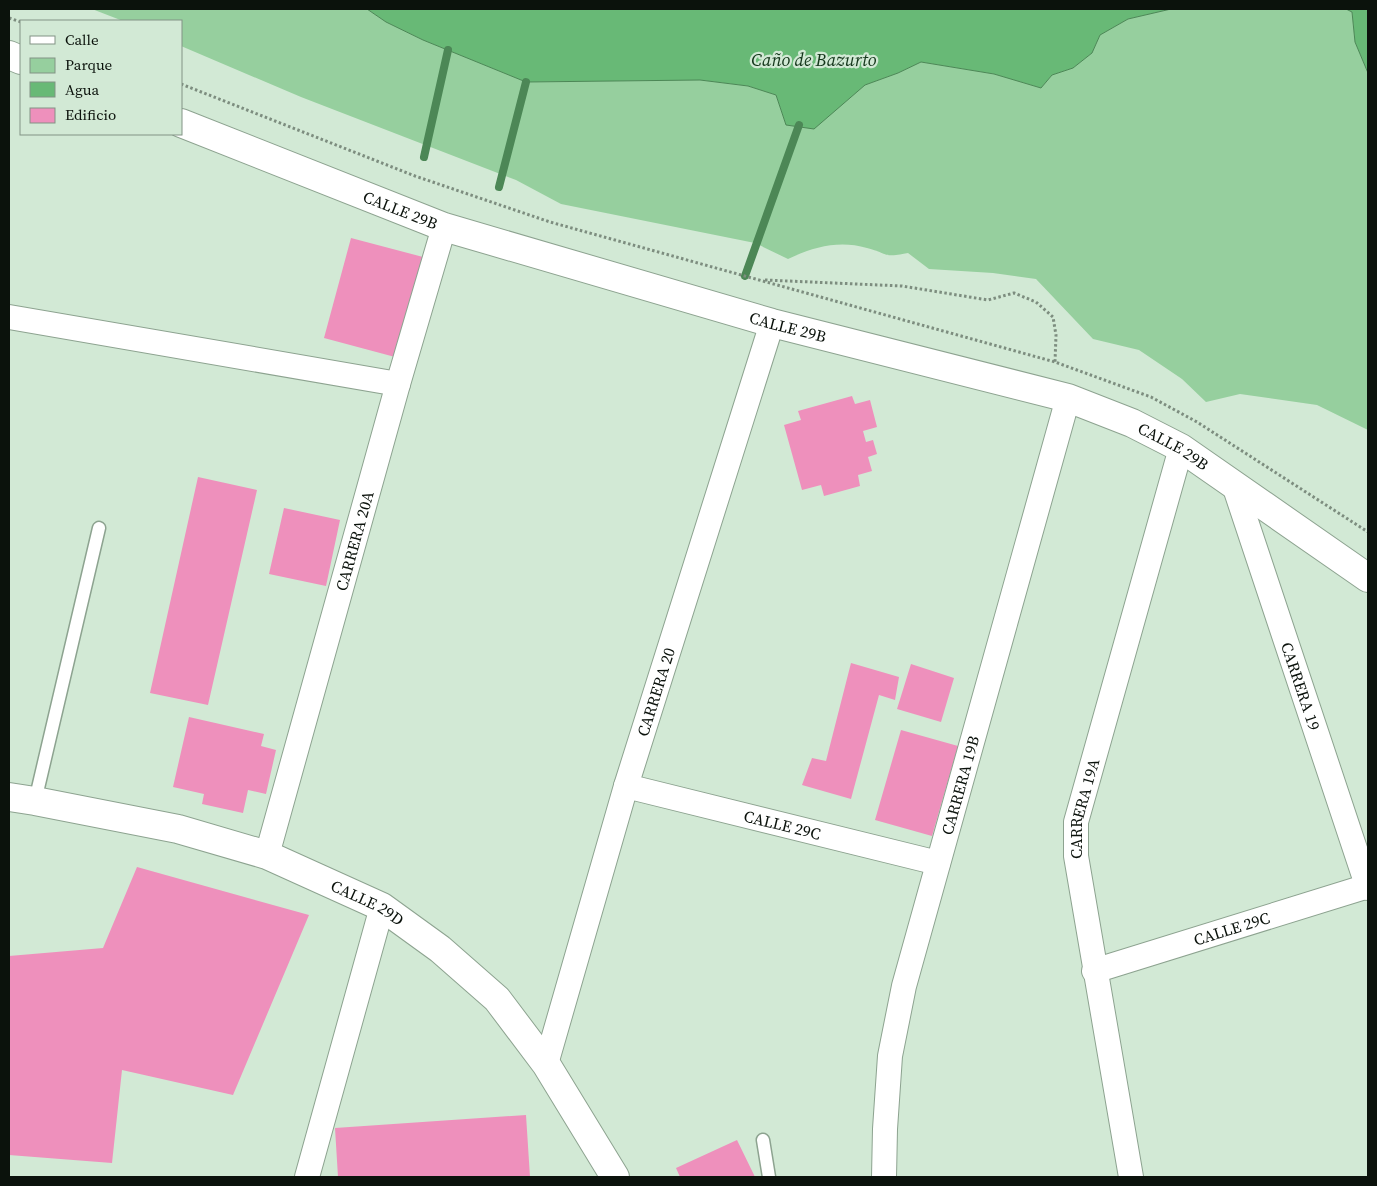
<svg xmlns="http://www.w3.org/2000/svg" width="1377" height="1186" viewBox="0 0 1377 1186" font-family="'Source Serif 4',serif">
<rect width="100%" height="100%" fill="#d2e9d5"/>
<path fill="#96cf9e" d="M92 9H367L386 22 423 40 526 82 700 80 748 86 776 95 786 125 814 128 865 85 898 73 921 62 994 74 1041 88 1052 75 1073 68 1092 53 1100 35 1128 19 1171 9H1346L1352 12 1355 42 1368 73V430L1317 405 1240 394 1206 402 1182 379 1139 350 1093 339 1036 279 993 273 929 269 908 253C882 258 890 254 867 248 839 240 813 247 788 259L755 243 561 204 516 180 301 97 181 46V21H123Z"/>
<path fill="#68b976" stroke="#4c8756" d="M367 9H1171L1128 19 1100 35 1092 53 1073 68 1052 75 1041 88 994 74 921 62 898 73 865 85 814 129 786 125 776 95 748 86 700 80 526 82 423 40 386 22Z
M1346 9H1368V73L1355 42 1352 12Z"/>
<g fill="none" stroke-linecap="round" stroke-linejoin="round">
<path stroke="#4c8756" stroke-width="8" d="M424 157 448 50
M499 187 526 82
M745 276 799 125"/>
</g>
<path fill="#ee90bc" d="M351 238 423 257 395 357 324 338Z
M852 396 855 404 870 400 877 427 863 431 866 442 873 440 877 454 868 457 872 471 858 475 860 486 824 496 821 485 802 490 784 425 801 420 798 411Z
M198 477 257 490 208 705 150 693Z
M284 508 340 520 326 586 269 574Z
M851 663 899 677 895 700 879 695 851 799 802 785 812 758 826 761Z
M911 664 954 678 941 722 897 709Z
M189 717 264 734 261 746 276 750 266 794 248 790 243 813 202 804 204 794 173 787Z
M901 730 958 746 932 836 875 820Z
M137 867 309 915 233 1095 122 1070 112 1163 9 1155V956L103 948Z
M526 1115 530 1177H338L335 1128Z
M737 1140 755 1177H680L676 1168Z"/>
<g fill="none" stroke-linecap="round" stroke-linejoin="round">
<defs>
<path id="lane" d="M35 801 99 528
M763 1140 769 1177"/>
<g id="street">
<path d="M9 317 398 384"/>
<path id="s1" d="M1234 485 1368 888"/>
<path id="s2" d="M626 786 938 863"/>
<path id="s3" d="M267 855 398 384 444 227"/>
<path id="s4" d="M1094 971 1368 886"/>
<path id="s5" d="M546 1064 626 786 772 323"/>
<path d="M307 1177 382 907"/>
<path id="s6" d="M884 1177 885 1129 890 1056 904 986 1068 398"/>
<path id="s7" d="M1131 1177 1076 856V822L1181 448"/>
</g>
<g id="secondary">
<path d="M9 55 21 60"/>
<path id="s8" d="M181 123 444 227 772 323 1068 398 1132 423 1181 448 1368 578"/>
<path id="s9" d="M9 797 35 801 178 829 267 855 382 907 440 949 497 999 546 1064 615 1177"/>
</g>
</defs>
<use href="#lane" stroke="#8da390" stroke-width="15"/>
<use href="#street" stroke="#8da390" stroke-width="26"/>
<use href="#secondary" stroke="#8da390" stroke-width="30"/>
<path stroke="#7d8d7f" stroke-width="3" stroke-dasharray="2.5 2.5" stroke-linecap="butt" d="M9 18 21 22
M181 84 415 176 550 222 1055 362 1151 397 1197 422 1368 532
M765 280 902 286 988 300 1014 293 1036 302 1053 317 1056 335 1055 362"/>
<use href="#lane" stroke="#fff" stroke-width="12"/>
<use href="#street" stroke="#fff" stroke-width="24"/>
<use href="#secondary" stroke="#fff" stroke-width="28"/>
</g>
<g text-anchor="middle" stroke-width="4.5" stroke-linejoin="round" paint-order="stroke">
<g font-size="16" fill="#0b120c" stroke="#d2e9d5">
<text dy="6" stroke="none"><textPath href="#s8" startOffset="236">CALLE 29B</textPath></text>
<text dy="6" stroke="none"><textPath href="#s8" startOffset="641">CALLE 29B</textPath></text>
<text dy="6" stroke="none"><textPath href="#s8" startOffset="1046">CALLE 29B</textPath></text>
<text dy="6" stroke="none"><textPath href="#s3" startOffset="326">CARRERA 20A</textPath></text>
<text dy="6" stroke="none"><textPath href="#s1" startOffset="212">CARRERA 19</textPath></text>
<text dy="6" stroke="none"><textPath href="#s5" startOffset="388">CARRERA 20</textPath></text>
<text dy="6" stroke="none"><textPath href="#s6" startOffset="401">CARRERA 19B</textPath></text>
<text dy="6" stroke="none"><textPath href="#s7" startOffset="374">CARRERA 19A</textPath></text>
<text dy="6" stroke="none"><textPath href="#s2" startOffset="161">CALLE 29C</textPath></text>
<text dy="6" stroke="none"><textPath href="#s9" startOffset="376">CALLE 29D</textPath></text>
<text dy="6" stroke="none"><textPath href="#s4" startOffset="144">CALLE 29C</textPath></text>
</g>
<g font-size="18" font-style="italic" fill="#14361b" stroke="#d2e9d5">
<text x="814" y="66">Caño de Bazurto</text>
</g>
</g>
<rect width="1377" height="1186" fill="none" stroke="#0b120c" stroke-width="20"/>
<rect x="20" y="20" width="162" height="115" fill="#d2e9d5" stroke="#829385"/>
<rect x="30" y="36" width="25" height="8" fill="#ffffff" stroke="#829385"/>
<text x="65" y="45" font-size="15" fill="#0b120c">Calle</text>
<rect x="30" y="58" width="25" height="15" fill="#96cf9e" stroke="#829385"/>
<text x="65" y="70" font-size="15" fill="#0b120c">Parque</text>
<rect x="30" y="82" width="25" height="15" fill="#68b976" stroke="#829385"/>
<text x="65" y="95" font-size="15" fill="#0b120c">Agua</text>
<rect x="30" y="108" width="25" height="15" fill="#ee90bc" stroke="#829385"/>
<text x="65" y="120" font-size="15" fill="#0b120c">Edificio</text>
</svg>
